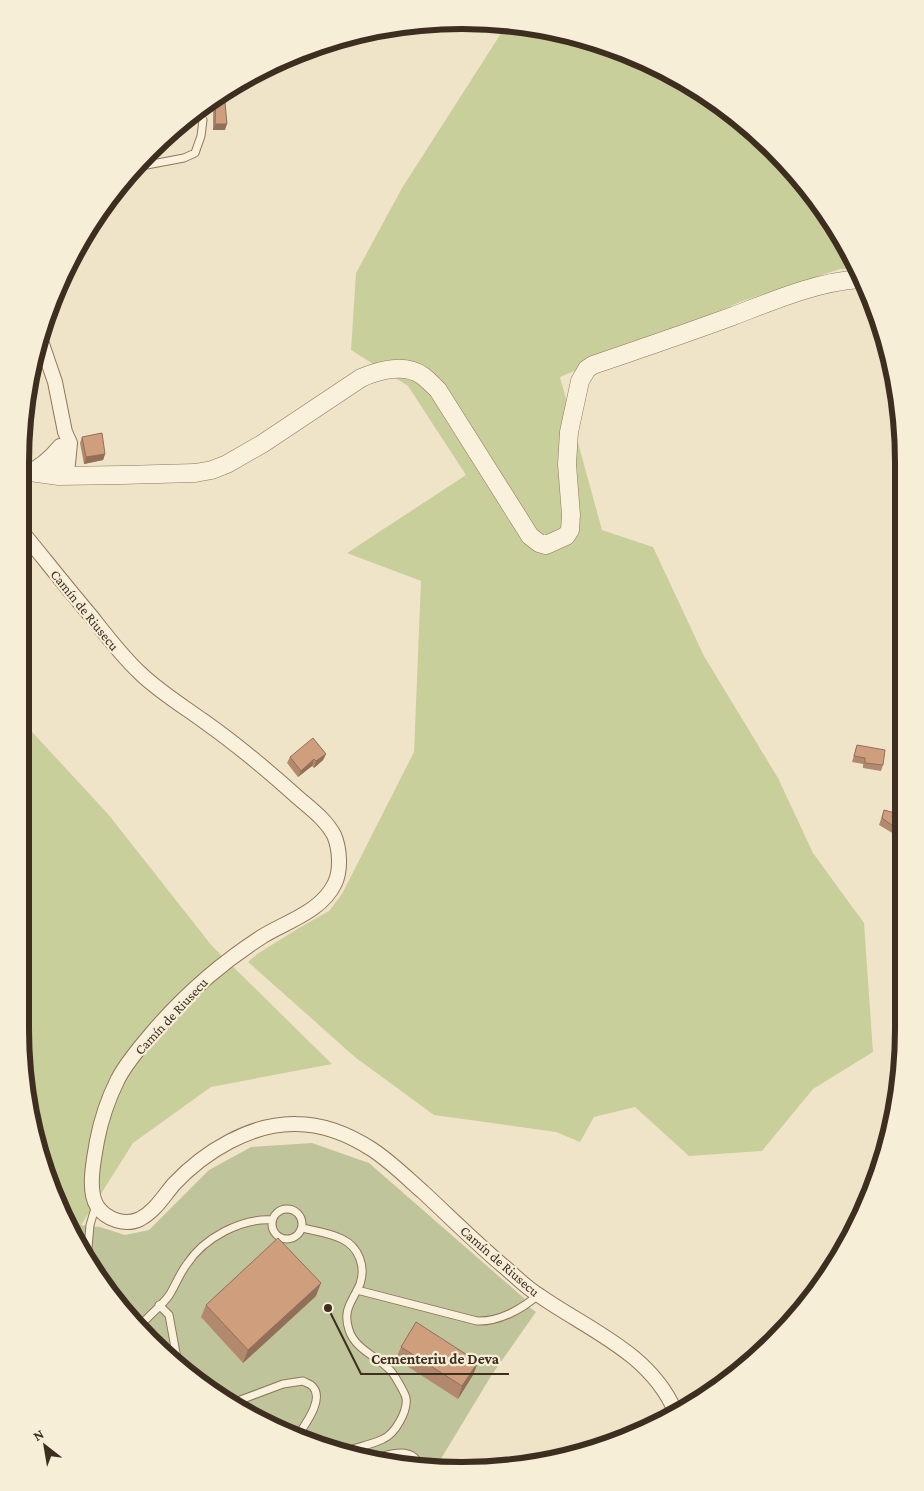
<svg xmlns="http://www.w3.org/2000/svg" width="924" height="1491" viewBox="0 0 924 1491" font-family="'Crimson Pro',serif">
<rect width="100%" height="100%" fill="#f0e4c8"/>
<path fill="#c9cf9b" d="M507 24 577 35 658 66 731 112 794 171 845 241 857 269H840L740 302 560 377 602 530 653 547 704 656 778 778 813 853 864 923 873 1052 813 1089 762 1151 689 1156 635 1107 594 1117 580 1142 556 1132 434 1115 356 1058 248 962 257 954 299 928 329 911 342 894 414 752 421 581 347 553 466 475 408 386 351 350 356 273 402 188Z
M22 721 108 814 212 946 332 1064 211 1087 133 1143 75 1235 43 1171 20 1029Z"/>
<path fill="#bfc49a" d="M312 1143 369 1163 525 1299 522 1302 536 1312 491 1376 436 1467V1470L320 1447 193 1380 95 1275 77 1239 79 1225 100 1227 125 1235 149 1230 209 1170 251 1147Z"/>
<g fill="none" stroke-linecap="round" stroke-linejoin="round">
<defs>
<path id="service" d="M136 167 184 158 195 153 201 136 203 120
M272 1224a15 15 0 1 1 30 0a15 15 0 1 1-30 0Z
M302 1228C315 1231 330 1233 342 1239 359 1247 366 1267 360 1284 353 1301 342 1309 349 1330 355 1349 376 1356 389 1369 393 1372 405 1393 406 1398 408 1411 395 1434 383 1439 371 1445 356 1447 344 1452
M87 1259 90 1225 96 1205
M357 1290 477 1321C499 1322 522 1309 538 1295
M159 1305 169 1315 178 1364
M141 1325C150 1314 163 1305 170 1294 176 1284 180 1273 187 1264 204 1238 241 1218 272 1220
M235 1402 283 1384 303 1381C306 1383 311 1384 313 1387 324 1399 306 1423 299 1434L300 1437
M313 1444 327 1446 333 1450
M374 1458C392 1454 413 1445 421 1468"/>
<path id="minor" d="M41 341 55 382 65 432 70 443 68 464 59 476 55 468 60 446
M28 472C41 466 50 458 59 447
M23 533C46 561 68 589 91 616 106 635 121 655 139 672 158 691 183 706 205 722 236 744 266 769 294 794 308 807 325 818 334 835 340 849 341 870 335 883 322 911 288 921 263 936 221 963 185 994 152 1033 140 1047 127 1062 118 1079 108 1099 101 1120 97 1141 94 1159 87 1190 97 1206 106 1220 126 1226 140 1219 155 1211 163 1197 174 1184 204 1152 251 1123 296 1124 324 1124 350 1135 373 1150 391 1162 407 1178 423 1192 451 1218 479 1246 508 1270 518 1279 528 1289 540 1296 589 1330 650 1353 675 1411"/>
<path id="tertiary" d="M23 471 59 476 122 475 195 473 212 470 227 464 262 444 361 378C379 370 405 363 423 376 428 380 433 385 438 390L530 536 539 543 546 545 566 536 570 530 571 515 567 464 569 432 580 381 587 369 593 365C640 349 687 333 733 316 775 300 816 282 860 279"/>
</defs>
<use href="#service" stroke="#8d765c" stroke-width="9"/>
<use href="#minor" stroke="#8d765c" stroke-width="16"/>
<use href="#tertiary" stroke="#8d765c" stroke-width="19"/>
<use href="#service" stroke="#faf1dc" stroke-width="7"/>
<use href="#minor" stroke="#faf1dc" stroke-width="14"/>
<use href="#tertiary" stroke="#faf1dc" stroke-width="18"/>
</g>
<path fill="#b2896c" d="M224 91 225 130H213V105L203 107Z
M82 437 105 454 103 460 84 464 80 443Z
M902 697V718L894 711 898 701Z
M857 745 883 765 881 771 863 768V764L852 762Z
M326 754 323 760 314 768 312 766 298 777 287 763 290 757Z
M901 807V828L894 834 879 825 884 810 895 813Z
M316 1296 243 1363 201 1317 206 1305Z
M401 1347 478 1362 473 1375 458 1399 396 1359Z"/>
<path fill="#916f58" d="M213 99H216L213 105 203 107Z
M215 124H227L225 130H213Z
M105 454 103 460 84 464 86 457Z
M326 754 323 760 314 768 316 761Z
M314 759 312 766 298 777 301 771Z
M901 823V828L894 834 896 828Z
M321 1283 316 1296 243 1363 248 1350Z
M478 1362 473 1375 458 1399 462 1386Z"/>
<path fill="#cf9f7d" stroke="#916f58" d="M224 91 227 124H215L216 99H213Z
M102 433 105 454 86 457 82 437Z
M902 697V705L898 701Z
M313 738 326 754 316 761 314 759 301 771 290 757Z
M857 745 885 750 883 765 865 763V758L854 756Z
M901 807V823L896 828 882 818 884 810 895 813Z
M278 1238 321 1283 248 1350 206 1305Z
M416 1322 478 1362 462 1386 401 1347Z"/>
<g text-anchor="middle" stroke-width="4.5" stroke-linejoin="round" paint-order="stroke">
<g font-size="14" fill="#3d2e20" stroke="#f7eed8">
<text transform="translate(85 610) rotate(51)" y="5">Camín de Riusecu</text>
<text transform="translate(171 1016) rotate(-47)" y="5">Camín de Riusecu</text>
<text transform="translate(500 1261) rotate(41)" y="5">Camín de Riusecu</text>
</g>
</g>
<path d="M0 0H924V1491H0ZM462 29H462A433 433 0 0 1 895 462V1029A433 433 0 0 1 462 1462H462A433 433 0 0 1 29 1029V462A433 433 0 0 1 462 29Z" fill="#f7eed8" fill-rule="evenodd"/>
<path fill="none" stroke="#3d2e20" stroke-width="6" d="M462 29H462A433 433 0 0 1 895 462V1029A433 433 0 0 1 462 1462H462A433 433 0 0 1 29 1029V462A433 433 0 0 1 462 29Z"/>
<path fill="none" stroke="#3d2e20" stroke-width="2" d="M328 1308L361 1374H509"/>
<circle fill="#3d2e20" stroke="#f7eed8" stroke-width="2" cx="328" cy="1308" r="5"/>
<g font-size="15" text-anchor="middle" font-weight="bold" fill="#3d2e20" stroke="#f7eed8" stroke-width="4.5" stroke-linejoin="round" paint-order="stroke">
<text x="435" y="1364">Cementeriu de Deva</text>
</g>
<g transform="translate(45 1446) rotate(329)" stroke="#f7eed8" stroke-width="4" paint-order="stroke">
<path d="M0-4L9 19L0 12L-9 19Z" fill="#3d2e20"/>
<text y="-8" font-size="14" font-weight="bold" text-anchor="middle" fill="#3d2e20">N</text>
</g>
</svg>
